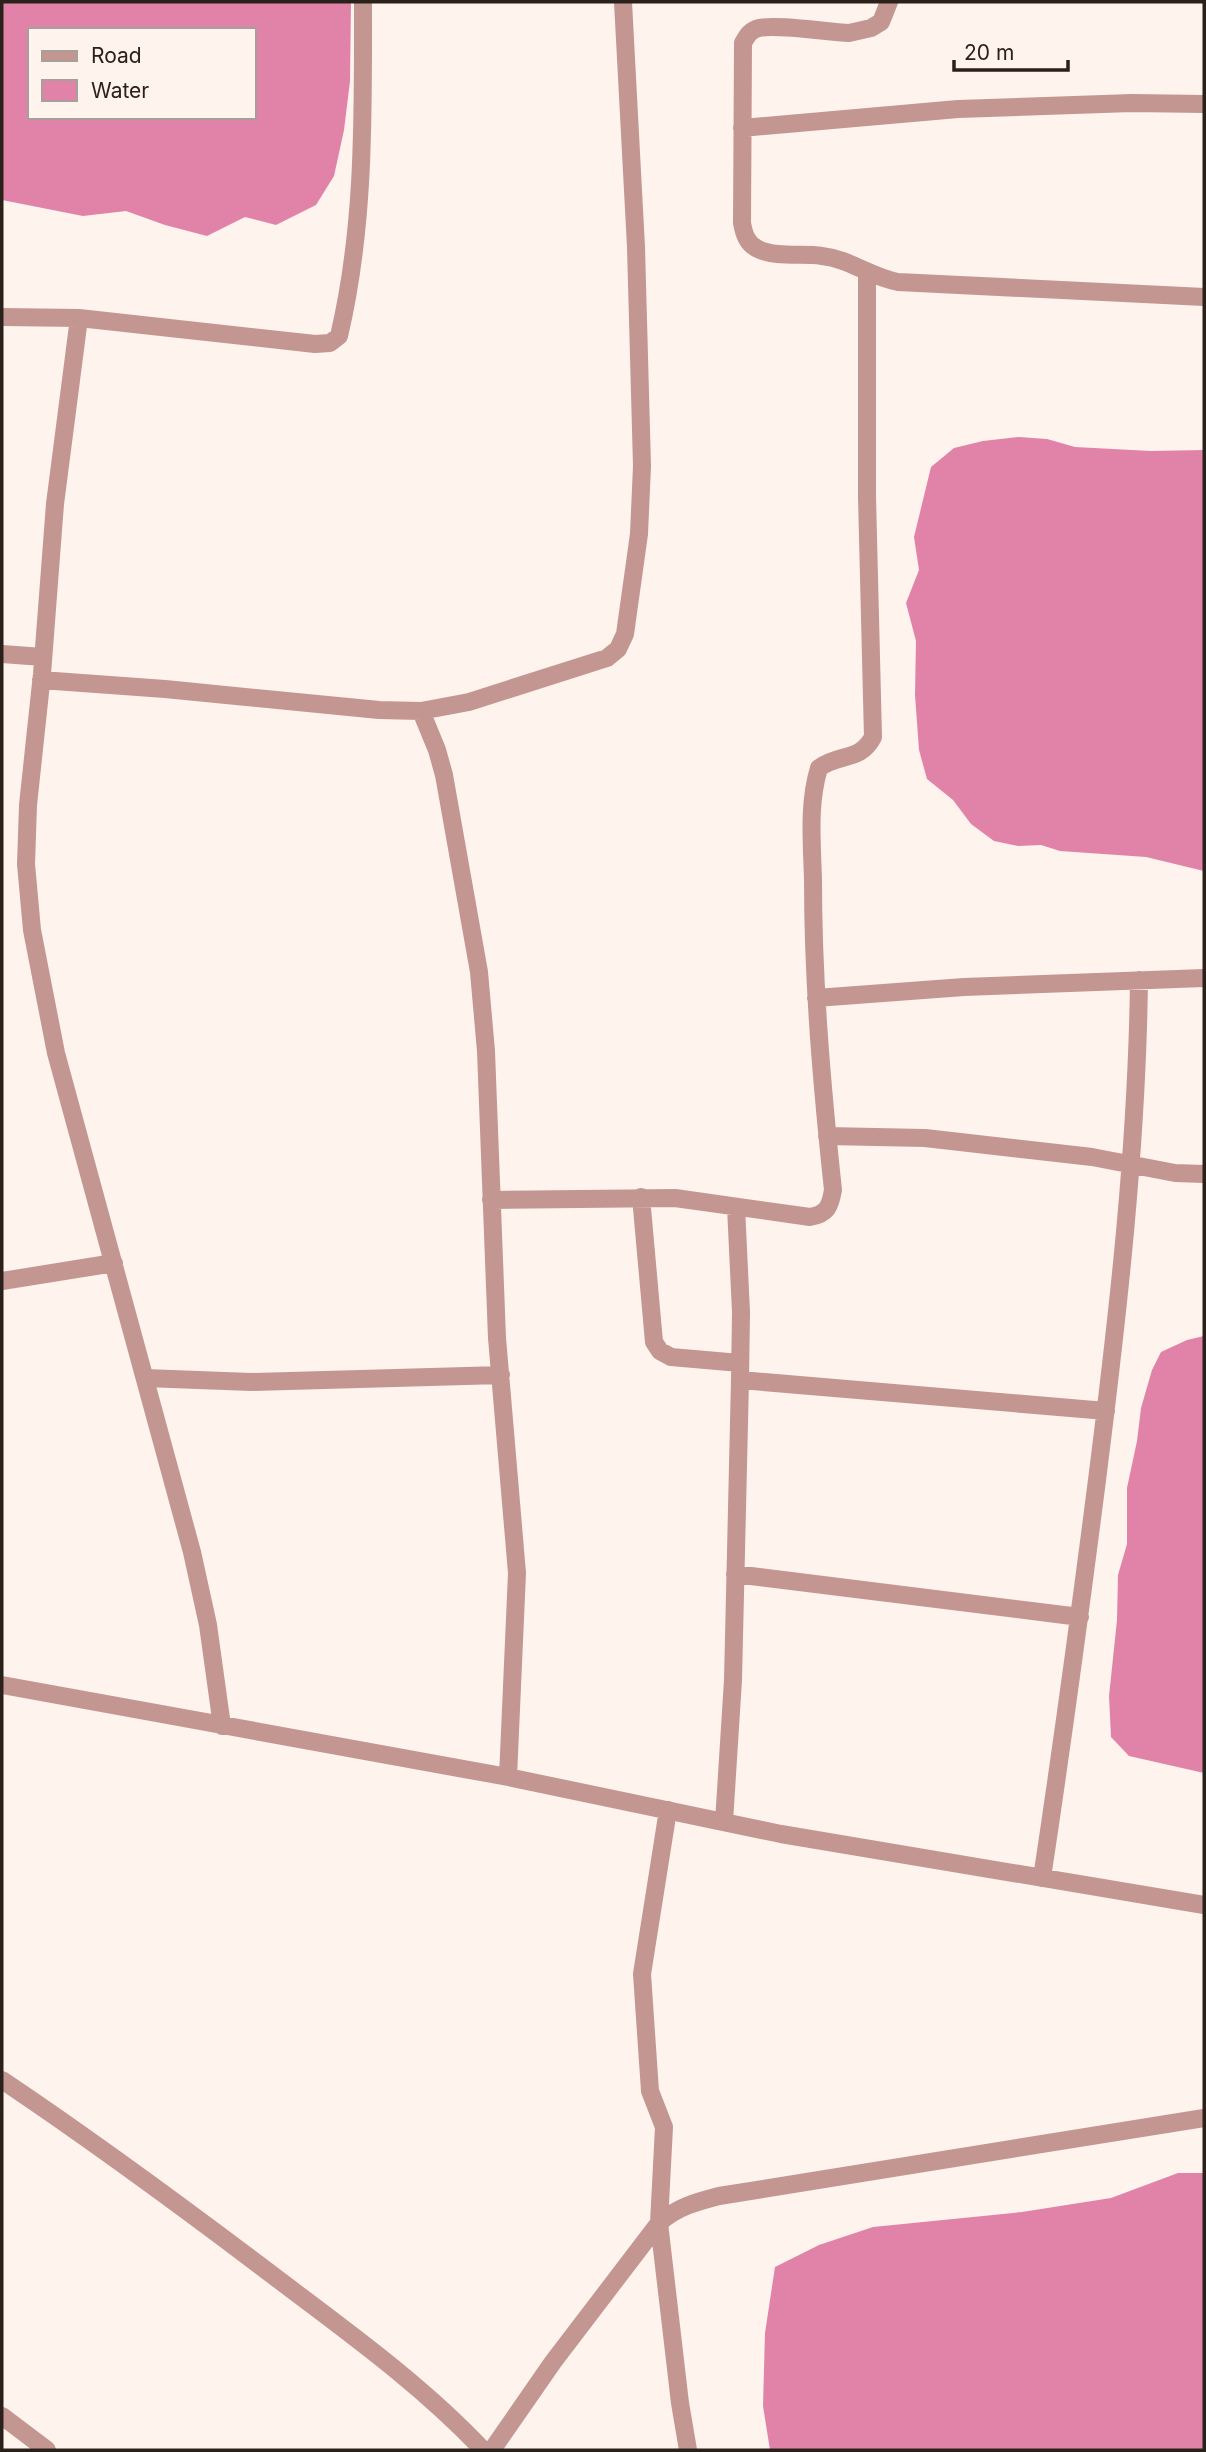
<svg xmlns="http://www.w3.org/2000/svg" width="1206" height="2452" viewBox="0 0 1206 2452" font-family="Inter,sans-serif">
<rect width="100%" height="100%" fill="#fef3ed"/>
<path fill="#e183a8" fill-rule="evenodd" d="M2 2H351L350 81 344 130 334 176 316 205 276 225 245 217 207 236 165 225 126 211 83 216 2 200ZM30 30H254V117H30Z
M1019 437 1047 439 1075 447 1151 451 1204 450V871L1146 857 1060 851 1041 845 1018 846 994 841 971 824 953 800 927 779 919 750 915 695 916 641 906 603 919 570 914 537 931 467 954 448 983 441Z
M1204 1336V1773L1129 1756 1111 1737 1109 1696 1117 1620 1118 1575 1127 1544V1488L1137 1441 1141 1408 1152 1370 1161 1352 1187 1340Z
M1178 2173H1204V2450H770L763 2406 765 2333 775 2267 819 2245 873 2227 1022 2212 1111 2198Z"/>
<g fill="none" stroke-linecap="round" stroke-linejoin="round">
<path stroke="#c49692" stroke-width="18" d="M889 2 881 22 871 28 849 33C827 32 777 24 759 28 750 30 747 36 743 43L742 223C744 234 747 244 758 249 777 258 802 253 822 256 850 259 870 277 898 282L1204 297
M742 128 958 109 1132 103 1204 104
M2 317 79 318 315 344 330 343 339 336C365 226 363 114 363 2
M79 318 55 504 42 674 28 805 26 864 32 930 56 1053 192 1552 208 1625 222 1726
M2 654 43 657
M41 680 165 689 379 710 421 711 469 702 607 658 618 649 625 634 639 534 642 466 636 247 623 2
M421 711 437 750 444 775 479 972 486 1051 497 1338 517 1573 508 1777
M816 998 964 987 1204 978
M827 1136 925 1138 1092 1157 1175 1173 1204 1174
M641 1197 654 1342 660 1351 671 1357 740 1363
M491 1200 675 1198 810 1217C827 1214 830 1207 833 1190 822 1087 813 984 813 880 812 843 808 804 819 768 839 753 860 762 873 737L867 497V273
M2 1281 114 1263
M145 1378 251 1382 501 1375
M740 1380 1106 1411
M735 1574 1080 1617
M2 1685 508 1777 781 1834 1204 1905
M668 1810 642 1974 650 2091 664 2127 659 2223 680 2403 688 2450
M724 1822 733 1680 740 1380 741 1312 736 1207
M1042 1878C1062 1745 1080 1613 1097 1480 1118 1314 1137 1147 1139 980
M2 2080C96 2143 188 2211 279 2280 349 2333 423 2386 483 2450
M2 2416 47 2450
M492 2450 553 2362 659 2223C677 2207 696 2202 719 2196L1204 2118"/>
</g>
<rect width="1206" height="2452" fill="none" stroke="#2a211b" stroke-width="7"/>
<rect x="28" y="28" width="228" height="91" fill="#fef3ed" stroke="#a99f99" stroke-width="2"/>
<rect x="42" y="51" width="35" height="10" fill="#c49692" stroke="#a99f99" stroke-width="2"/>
<text x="91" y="63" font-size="21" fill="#2a211b">Road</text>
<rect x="42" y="80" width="35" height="21" fill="#e183a8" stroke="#a99f99" stroke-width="2"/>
<text x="91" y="98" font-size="21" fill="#2a211b">Water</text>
<path d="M954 60v10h114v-10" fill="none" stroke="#2a211b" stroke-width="3.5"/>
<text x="964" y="60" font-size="21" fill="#2a211b" stroke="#fef3ed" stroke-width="5" paint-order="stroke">20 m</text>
</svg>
